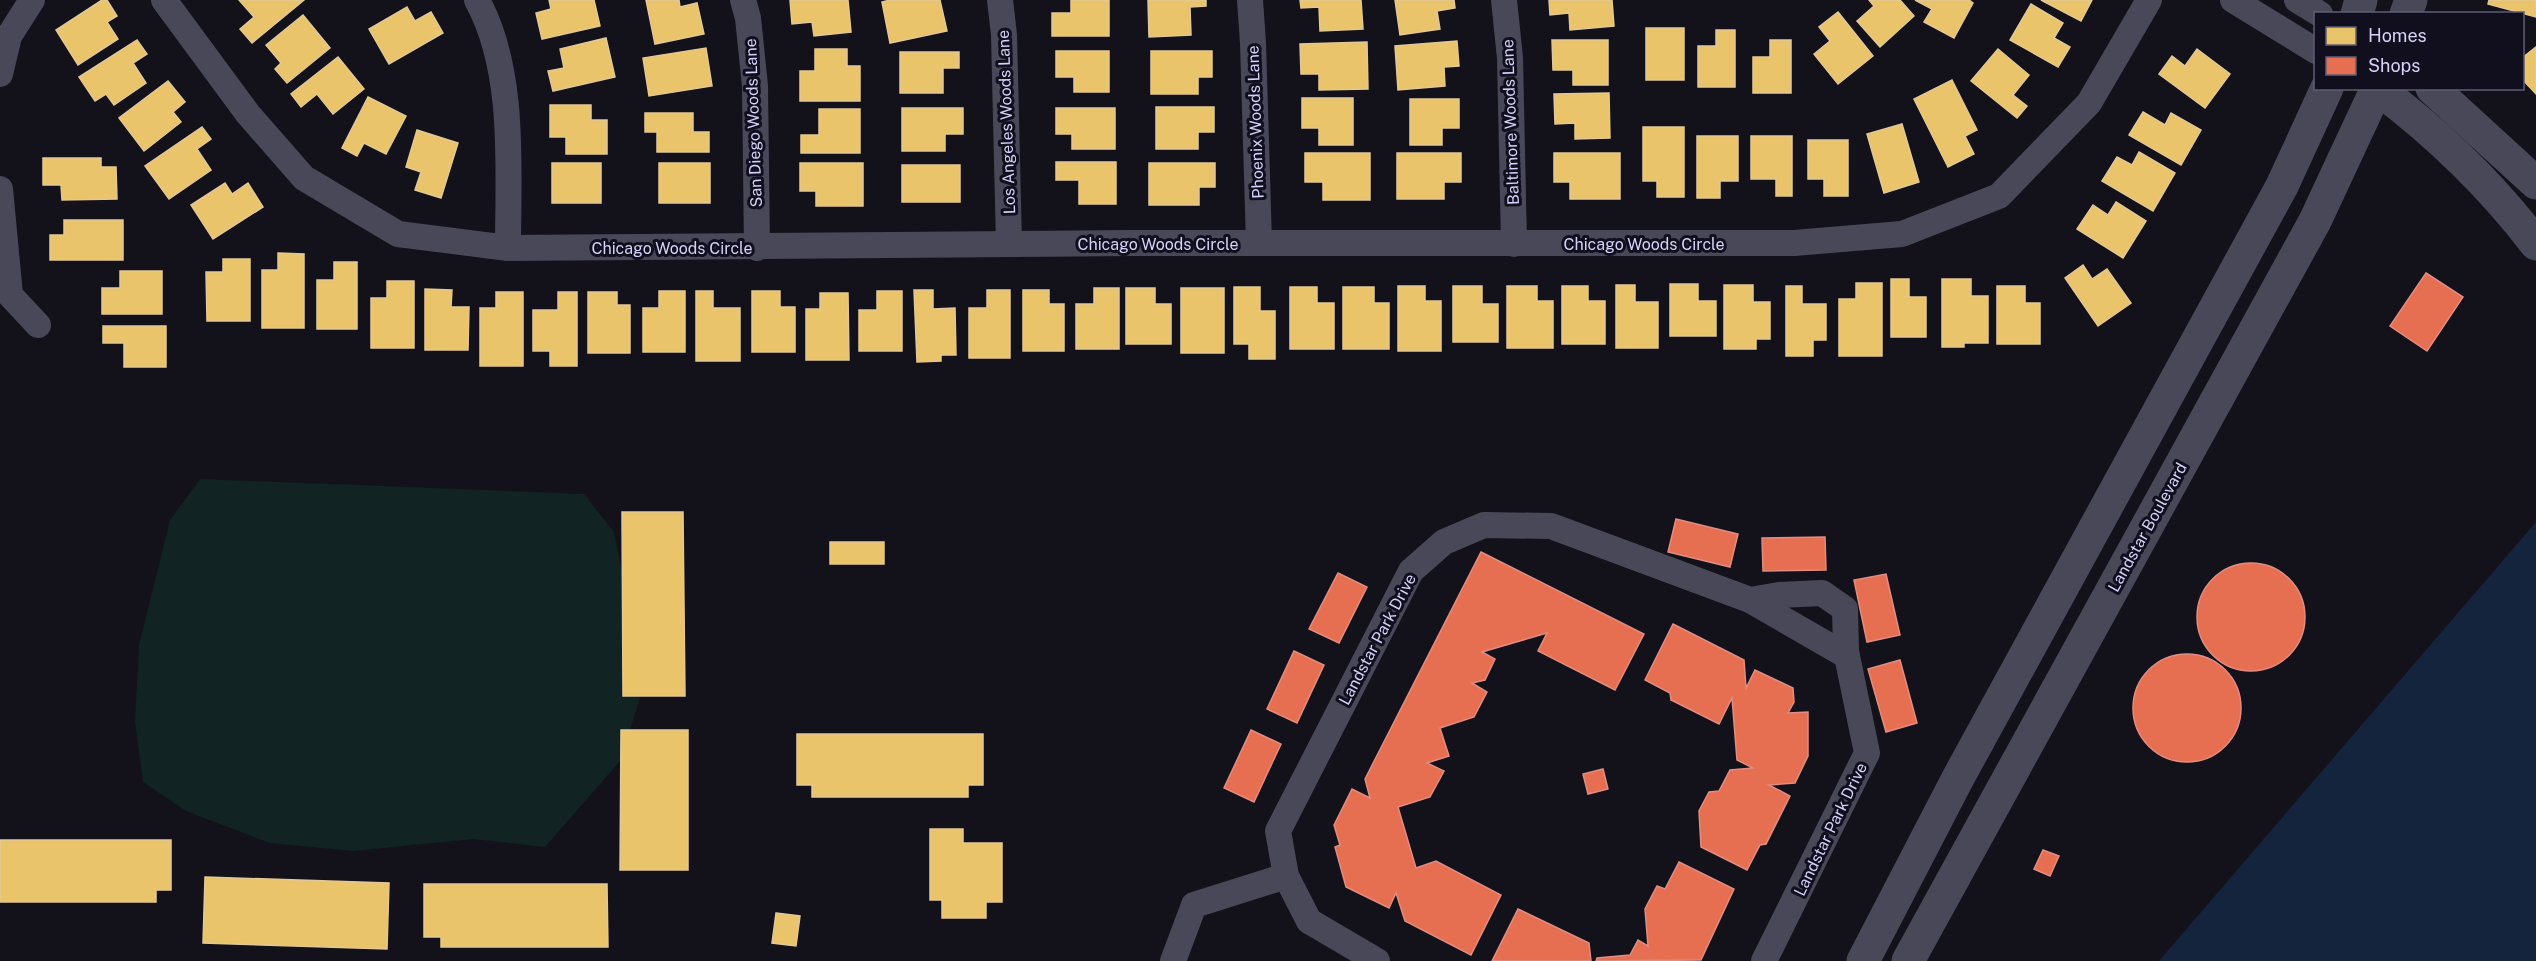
<svg xmlns="http://www.w3.org/2000/svg" width="2536" height="961" viewBox="0 0 2536 961" font-family="'Public Sans',sans-serif">
<rect width="100%" height="100%" fill="#13121a"/>
<polygon fill="#122324" points="200,479 584,494 614,532 645,682 620,761 545,847 473,839 353,851 270,843 186,811 143,782 135,722 139,645 170,520"/>
<polygon fill="#15243d" points="2536,522 2536,961 2159,961"/>
<g fill="#e9c46a" stroke="#e3c895" stroke-width="1.5">
<polygon points="102,0 107,0 117,16 107,22 118,39 78,65 56,30"/>
<polygon points="239,0 304,0 252,43 240,29 254,17"/>
<polygon points="549,0 594,0 600,26 542,39 536,13 551,9"/>
<polygon points="646,0 679,0 680,7 697,3 704,34 655,44"/>
<polygon points="790,0 848,0 851,32 814,36 812,22 792,24"/>
<polygon points="890,0 940,0 947,31 890,43 882,2"/>
<polygon points="1071,0 1109,0 1109,36 1052,36 1052,13 1071,13"/>
<polygon points="1148,0 1206,0 1206,6 1190,7 1191,35 1149,37"/>
<polygon points="1300,0 1361,0 1363,29 1320,31 1319,7 1301,8"/>
<polygon points="1395,0 1454,0 1455,8 1437,11 1440,29 1400,35"/>
<polygon points="1549,0 1612,0 1614,26 1570,30 1569,13 1550,15"/>
<polygon points="1869,0 1900,0 1914,16 1880,47 1857,21 1874,6"/>
<polygon points="1915,0 1969,0 1973,3 1954,38 1924,22 1932,9"/>
<polygon points="2041,0 2092,0 2081,21"/>
<polygon points="2489,0 2536,0 2536,17 2488,4"/>
<polygon points="2031,4 2063,23 2054,38 2070,47 2058,67 2010,40"/>
<polygon points="407,7 415,21 431,12 443,33 389,64 369,29"/>
<polygon points="1838,12 1873,56 1838,84 1814,54 1830,41 1819,27"/>
<polygon points="303,15 330,48 287,83 275,69 281,63 266,45"/>
<rect x="1646" y="28" width="38" height="52"/>
<polygon points="1716,30 1735,30 1735,87 1698,87 1698,46 1716,46"/>
<polygon points="606,38 615,77 553,91 548,71 564,68 560,49"/>
<polygon points="137,40 147,54 133,63 146,83 114,105 106,94 95,101 79,77"/>
<polygon points="1552,40 1608,40 1608,85 1573,85 1573,70 1553,70"/>
<polygon points="1770,40 1791,40 1791,93 1753,93 1753,57 1770,57"/>
<polygon points="1457,41 1459,66 1444,67 1445,86 1398,90 1395,46"/>
<polygon points="1367,42 1368,89 1319,90 1319,74 1301,74 1300,44"/>
<polygon points="2536,47 2536,94 2522,79 2522,58"/>
<polygon points="706,48 712,86 649,96 643,58"/>
<polygon points="815,49 847,49 847,66 860,66 860,101 800,101 800,71 815,71"/>
<polygon points="1998,49 2029,75 2013,95 2027,106 2017,118 1971,81"/>
<polygon points="2197,49 2230,74 2205,108 2159,74 2172,56 2185,66"/>
<polygon points="1056,51 1109,51 1109,92 1074,92 1074,77 1056,77"/>
<polygon points="1151,51 1212,51 1212,77 1198,77 1198,94 1151,94"/>
<polygon points="900,52 959,52 959,68 943,68 943,93 900,93"/>
<polygon points="338,57 364,89 333,114 317,94 301,107 291,94"/>
<polygon points="1952,80 1977,130 1965,136 1974,154 1948,167 1914,99"/>
<polygon points="168,81 185,102 173,112 181,122 144,151 119,118"/>
<polygon points="1609,93 1610,138 1575,139 1575,123 1555,124 1554,94"/>
<polygon points="368,97 406,116 386,154 364,143 357,156 342,148"/>
<polygon points="1302,98 1353,98 1353,145 1319,145 1319,128 1302,128"/>
<polygon points="1410,99 1459,99 1459,128 1442,128 1442,145 1410,145"/>
<polygon points="550,105 591,105 591,120 607,120 607,154 566,154 566,137 550,137"/>
<polygon points="1156,107 1214,107 1214,132 1198,132 1198,149 1156,149"/>
<polygon points="902,108 963,108 963,134 945,134 945,151 902,151"/>
<polygon points="1056,108 1115,108 1115,149 1072,149 1072,134 1056,134"/>
<polygon points="819,109 860,109 860,153 801,153 801,135 819,135"/>
<polygon points="2143,112 2165,125 2171,113 2201,130 2181,165 2129,135"/>
<polygon points="645,113 693,113 693,132 709,132 709,152 657,152 657,132 645,132"/>
<polygon points="1902,124 1919,182 1884,193 1867,134"/>
<polygon points="202,127 211,139 197,149 211,170 169,199 145,166"/>
<polygon points="1643,127 1684,127 1684,197 1657,197 1657,181 1643,181"/>
<polygon points="417,130 458,143 441,198 415,190 421,172 406,167"/>
<polygon points="1697,136 1738,136 1738,181 1720,181 1720,198 1697,198"/>
<polygon points="1751,136 1792,136 1792,196 1776,196 1776,179 1751,179"/>
<polygon points="1808,140 1848,140 1848,196 1824,196 1824,179 1808,179"/>
<polygon points="2139,152 2175,173 2153,211 2102,181 2117,157 2132,165"/>
<polygon points="1305,153 1370,153 1370,200 1323,200 1323,182 1305,182"/>
<polygon points="1397,153 1461,153 1461,182 1444,182 1444,199 1397,199"/>
<polygon points="1554,153 1620,153 1620,199 1570,199 1570,182 1554,182"/>
<polygon points="43,158 101,158 101,167 116,167 117,199 62,200 61,185 43,185"/>
<polygon points="1056,162 1116,162 1116,204 1079,204 1079,180 1056,180"/>
<rect x="552" y="163" width="49" height="40"/>
<rect x="659" y="163" width="51" height="40"/>
<polygon points="800,163 863,163 863,206 816,206 816,191 800,191"/>
<polygon points="1149,163 1215,163 1215,187 1199,187 1199,205 1149,205"/>
<rect x="902" y="165" width="58" height="37"/>
<polygon points="225,183 232,194 248,183 263,207 213,239 191,205"/>
<polygon points="2116,202 2146,221 2123,258 2077,229 2093,205 2108,215"/>
<polygon points="64,220 123,220 123,260 50,260 50,235 64,235"/>
<polygon points="278,253 304,254 304,328 262,328 262,270 278,270"/>
<polygon points="223,259 250,259 250,321 207,321 206,272 223,272"/>
<polygon points="334,262 357,262 357,329 317,329 317,280 334,280"/>
<polygon points="2083,265 2092,279 2107,269 2131,303 2098,326 2065,278"/>
<polygon points="120,271 162,271 162,314 102,314 102,288 120,288"/>
<polygon points="1891,279 1909,279 1909,297 1926,297 1926,337 1891,337"/>
<polygon points="1942,279 1971,279 1971,296 1988,296 1988,343 1964,343 1964,347 1942,347"/>
<polygon points="387,281 414,281 414,348 371,348 371,298 387,298"/>
<polygon points="1856,283 1882,283 1882,356 1839,356 1839,299 1856,299"/>
<polygon points="1670,284 1698,284 1698,301 1716,301 1716,336 1670,336"/>
<polygon points="1616,285 1635,285 1635,302 1658,302 1658,348 1616,348"/>
<polygon points="1724,285 1753,285 1753,302 1770,302 1770,339 1756,339 1756,349 1724,349"/>
<polygon points="1398,286 1425,286 1425,301 1441,301 1441,351 1398,351"/>
<polygon points="1453,286 1482,286 1482,304 1498,304 1498,342 1453,342"/>
<polygon points="1507,286 1537,286 1537,301 1553,301 1553,348 1507,348"/>
<polygon points="1562,286 1588,286 1588,301 1605,301 1605,344 1562,344"/>
<polygon points="1786,286 1802,286 1802,304 1826,304 1826,340 1813,340 1813,356 1786,356"/>
<polygon points="1997,286 2025,286 2025,303 2040,303 2040,344 1997,344"/>
<polygon points="1234,287 1260,287 1260,311 1275,311 1275,359 1249,359 1249,344 1234,344"/>
<polygon points="1290,287 1317,287 1317,303 1334,303 1334,349 1290,349"/>
<polygon points="1343,287 1374,287 1374,303 1389,303 1389,349 1343,349"/>
<polygon points="1094,288 1119,288 1119,349 1076,349 1076,304 1094,304"/>
<polygon points="1126,288 1155,288 1155,304 1171,304 1171,344 1126,344"/>
<rect x="1181" y="288" width="43" height="65"/>
<polygon points="425,289 452,290 451,307 469,307 468,350 425,350"/>
<polygon points="914,290 933,290 933,309 955,308 956,355 941,355 941,361 917,362"/>
<polygon points="987,290 1010,290 1010,358 969,358 969,308 987,308"/>
<polygon points="1023,290 1049,290 1049,304 1064,304 1064,351 1023,351"/>
<polygon points="659,291 685,291 685,352 643,352 643,308 659,308"/>
<polygon points="696,291 713,291 713,308 740,308 740,361 696,361"/>
<polygon points="752,291 780,291 780,307 795,307 795,352 752,352"/>
<polygon points="877,291 902,291 902,351 859,351 859,310 877,310"/>
<polygon points="496,292 523,292 523,366 480,366 480,308 496,308"/>
<polygon points="558,292 577,292 577,366 550,366 550,351 533,351 533,310 558,310"/>
<polygon points="588,292 617,292 617,305 630,305 630,353 588,353"/>
<polygon points="820,293 848,293 849,360 806,360 806,309 820,309"/>
<polygon points="103,326 166,326 166,367 124,367 124,343 103,343"/>
<polygon points="622,512 683,512 685,696 623,696"/>
<rect x="830" y="542" width="54" height="22"/>
<polygon points="621,730 688,730 688,870 620,870"/>
<polygon points="797,734 983,734 983,785 968,785 968,797 812,797 812,785 797,785"/>
<polygon points="930,829 963,829 963,843 1002,843 1002,902 986,902 986,918 942,918 942,900 930,900"/>
<polygon points="0,840 171,840 171,890 156,890 156,902 0,902"/>
<polygon points="205,877 389,883 387,949 203,943"/>
<polygon points="424,884 607,884 608,947 441,947 441,937 424,937"/>
<polygon points="776,913 800,916 796,946 772,943"/>
</g>
<g fill="#e76f51" stroke="#e28c83" stroke-width="1.5">
<polygon points="2426,273 2463,297 2427,351 2390,326"/>
<polygon points="1676,519 1738,534 1730,567 1668,552"/>
<polygon points="1825,537 1826,570 1763,571 1762,538"/>
<polygon points="1481,552 1644,634 1615,690 1538,651 1547,633 1482,652 1495,659 1485,680 1472,683 1487,692 1474,717 1440,728 1449,756 1427,763 1444,771 1430,797 1398,807 1416,868 1436,861 1501,895 1471,955 1405,921 1396,893 1389,908 1346,887 1335,847 1340,845 1334,825 1352,789 1370,798 1365,779"/>
<circle cx="2251" cy="617" r="54"/>
<polygon points="1338,573 1367,587 1339,643 1309,629"/>
<polygon points="1886,574 1900,635 1867,642 1854,580"/>
<polygon points="1673,624 1744,660 1746,688 1755,670 1793,688 1794,702 1788,713 1808,712 1808,756 1795,783 1769,785 1790,796 1766,844 1760,845 1747,870 1701,847 1699,811 1709,792 1719,791 1730,770 1753,768 1737,760 1732,698 1719,724 1671,700 1670,693 1645,680"/>
<polygon points="1294,651 1324,665 1297,723 1267,709"/>
<circle cx="2187" cy="708" r="54"/>
<polygon points="1900,660 1917,723 1886,732 1868,669"/>
<polygon points="1251,730 1281,744 1254,802 1224,788"/>
<polygon points="1603,769 1608,789 1588,794 1583,774"/>
<polygon points="2043,850 2059,856 2050,876 2034,869"/>
<polygon points="1679,862 1734,889 1701,960 1596,961 1597,958 1630,955 1638,940 1648,946 1645,909 1657,886 1665,889"/>
<polygon points="1518,909 1589,943 1591,961 1492,961"/>
</g>
<g fill="none" stroke-linecap="round" stroke-linejoin="round">
<g stroke="#494859" stroke-width="26">
<polyline points="164,0 248,114 304,178 398,234 508,248 1133,243 1794,243 1902,234 1999,196 2089,103 2149,0"/>
<path d="M477 0C516 71 508 169 508 248"/>
<polyline points="743,0 748,18 755,86 757,248"/>
<polyline points="1000,0 1004,35 1009,244"/>
<polyline points="1250,0 1253,43 1259,243"/>
<polyline points="1504,0 1510,58 1514,244"/>
<polyline points="2233,0 2316,51"/>
<polyline points="2297,0 2320,14"/>
<polyline points="0,74 9,36 32,0"/>
<polyline points="0,189 10,295 38,325"/>
<polyline points="1750,600 1847,656"/>
<polyline points="1173,961 1194,905 1286,876"/>
<polyline points="1377,961 1309,921 1286,876 1278,831 1411,571 1444,542 1484,525 1551,526 1750,600 1779,595 1822,593 1845,609 1846,651 1867,753 1764,961"/>
</g>
<g stroke="#494859" stroke-width="33">
<polyline points="2357,14 2361,0"/>
<polyline points="2406,14 2411,0"/>
<path d="M2377 88C2437 133 2491 185 2536 244"/>
<polyline points="2432,88 2536,183"/>
<polyline points="1863,961 1958,778 2282,186 2327,88"/>
<polyline points="1908,961 2315,221 2377,88"/>
</g>
</g>
<g text-anchor="middle" stroke-width="6" stroke-linejoin="round" paint-order="stroke">
<g font-size="16" fill="#d5d1f9" stroke="#110f1d">
<text transform="translate(1006 122) rotate(-92)" y="6">Los Angeles Woods Lane</text>
<text transform="translate(1255 122) rotate(-92)" y="6">Phoenix Woods Lane</text>
<text transform="translate(1510 122) rotate(-92)" y="6">Baltimore Woods Lane</text>
<text transform="translate(753 123) rotate(-92)" y="6">San Diego Woods Lane</text>
<text x="1158" y="250">Chicago Woods Circle</text>
<text x="1644" y="250">Chicago Woods Circle</text>
<text x="672" y="254">Chicago Woods Circle</text>
<text transform="translate(2147 527) rotate(-61)" y="6">Landstar Boulevard</text>
<text transform="translate(1377 639) rotate(-62)" y="6">Landstar Park Drive</text>
<text transform="translate(1830 829) rotate(-64)" y="6">Landstar Park Drive</text>
</g>
</g>
<rect x="2314" y="12" width="210" height="78" fill="#110f1d" stroke="#5f5d75" stroke-width="1.5"/>
<rect x="2326" y="27" width="30" height="18" fill="#e9c46a" stroke="#5f5d75" stroke-width="1.5"/>
<text x="2368" y="42" font-size="18" fill="#d5d1f9">Homes</text>
<rect x="2326" y="57" width="30" height="18" fill="#e76f51" stroke="#5f5d75" stroke-width="1.5"/>
<text x="2368" y="72" font-size="18" fill="#d5d1f9">Shops</text>
</svg>
